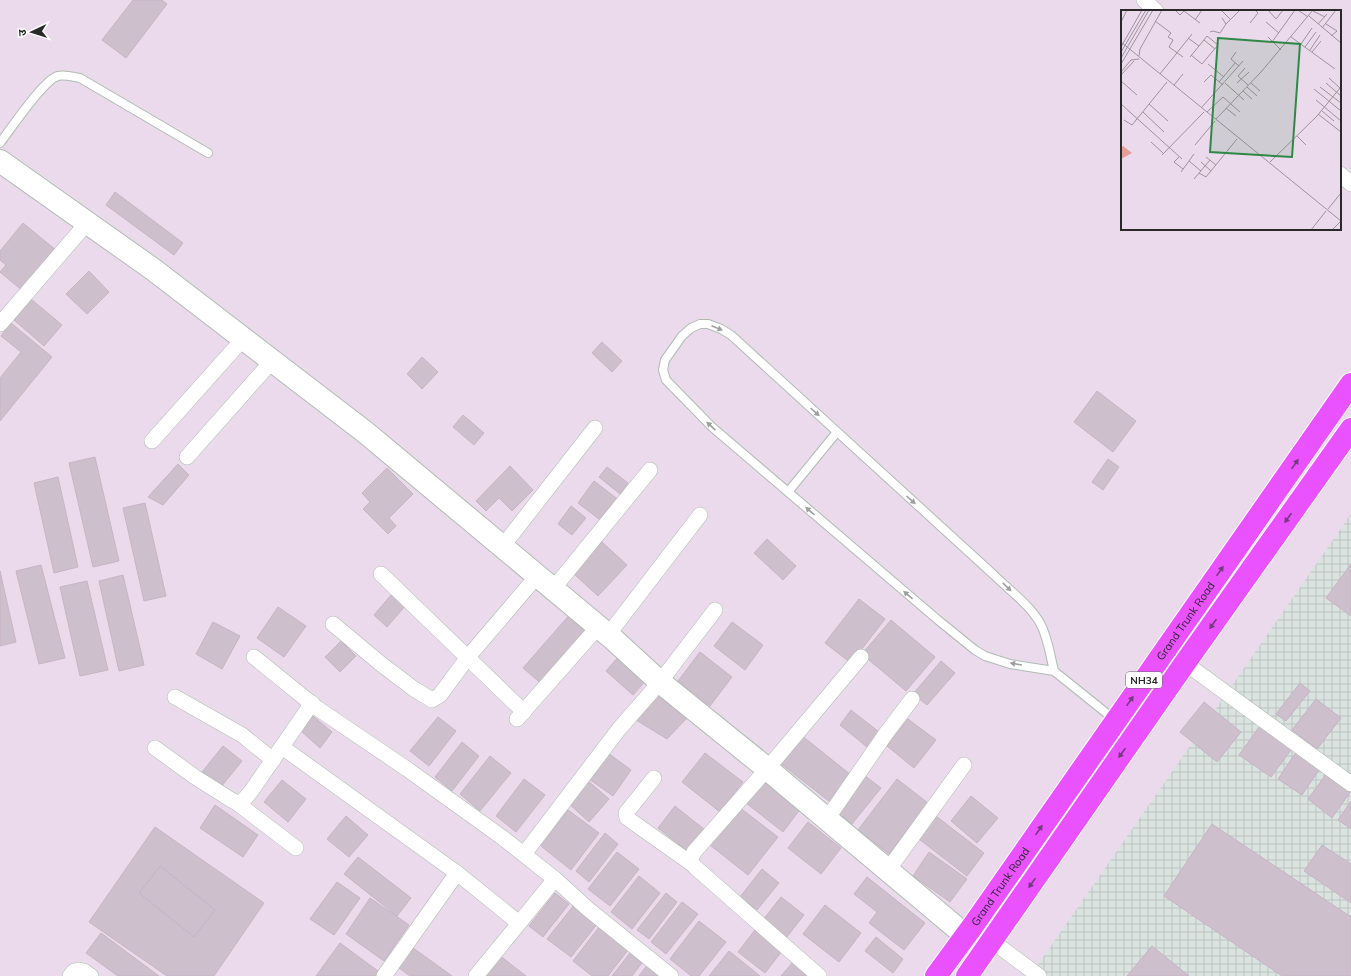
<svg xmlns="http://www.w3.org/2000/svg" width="1351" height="976" viewBox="0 0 1351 976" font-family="Mulish,'Noto Sans Devanagari',sans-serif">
<defs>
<pattern id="industrial-grid" width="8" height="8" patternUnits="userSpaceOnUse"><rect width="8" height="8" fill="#dbe3e1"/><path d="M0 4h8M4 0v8" fill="none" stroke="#bcc3c1"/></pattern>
</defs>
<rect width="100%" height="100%" fill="#ebdaeb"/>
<polygon fill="url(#industrial-grid)" points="1351,514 1351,976 1030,976"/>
<g fill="#cebfcd" stroke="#c7b4c5">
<polygon points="133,0 162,0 167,4 126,58 102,40"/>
<polygon points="115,192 183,243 174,255 106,205"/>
<polygon points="23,223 57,251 24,292 0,272 6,265 0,260 0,251"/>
<polygon points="89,271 109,292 87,314 66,294"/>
<polygon points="31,299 62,325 44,346 14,320"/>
<polygon points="11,323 52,357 0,421 0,378 21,352 1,336"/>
<polygon points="602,342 622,361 612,372 592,353"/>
<polygon points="422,357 438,372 422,389 407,374"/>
<polygon points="1097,391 1136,421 1113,452 1074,422"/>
<polygon points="463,415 484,433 474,445 453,427"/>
<polygon points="95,457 119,561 93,567 69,463"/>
<polygon points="1108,459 1119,467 1103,490 1092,482"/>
<polygon points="178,464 189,475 163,505 148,497"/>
<polygon points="510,466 533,490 512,511 499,498 486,511 476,501"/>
<polygon points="607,467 628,483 620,494 599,477"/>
<polygon points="387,468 413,494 389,518 396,526 388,534 363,509 370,502 362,493"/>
<polygon points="58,477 78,567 54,573 34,483"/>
<polygon points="594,481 620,501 604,523 578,503"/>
<polygon points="145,503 166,596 144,601 123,508"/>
<polygon points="571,506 586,518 572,535 558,524"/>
<polygon points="767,539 796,566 783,580 754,553"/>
<polygon points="602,542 627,565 598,596 573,573"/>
<polygon points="1351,564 1351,616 1326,598"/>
<polygon points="41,565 65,658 39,664 16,571"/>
<polygon points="0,571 16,642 0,646"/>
<polygon points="123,575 144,665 119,671 99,581"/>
<polygon points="87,581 108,670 80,676 60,587"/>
<polygon points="392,594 406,605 387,627 374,615"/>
<polygon points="859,599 885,619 851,663 825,643"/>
<polygon points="278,607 306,626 284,657 257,638"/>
<polygon points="572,612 593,631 544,686 523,668"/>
<polygon points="891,620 935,657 906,691 862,654"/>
<polygon points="213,622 240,636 222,669 196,654"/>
<polygon points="732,622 763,645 745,670 714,646"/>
<polygon points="341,641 356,656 340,672 325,657"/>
<polygon points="700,652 732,677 710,706 678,681"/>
<polygon points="621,654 648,678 633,695 606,671"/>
<polygon points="941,661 955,673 927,705 913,694"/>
<polygon points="1300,683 1310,691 1286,721 1276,714"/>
<polygon points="658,692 687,718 667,739 636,720"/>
<polygon points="1316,699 1341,718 1317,749 1292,730"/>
<polygon points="1204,702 1241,732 1217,762 1180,732"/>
<polygon points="851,710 879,732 867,747 840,725"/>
<polygon points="313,716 332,732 320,748 301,731"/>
<polygon points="438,717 456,731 429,766 410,751"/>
<polygon points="908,719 936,740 914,768 887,746"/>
<polygon points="1262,723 1294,746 1271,777 1239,755"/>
<polygon points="801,735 851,775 830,802 780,763"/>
<polygon points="462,742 479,756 452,791 435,777"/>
<polygon points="223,746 242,761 221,787 202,772"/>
<polygon points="1299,748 1323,764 1302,795 1278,779"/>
<polygon points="608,753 631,770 613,796 589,779"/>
<polygon points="705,753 743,782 720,812 682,782"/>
<polygon points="490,756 511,773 480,811 460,794"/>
<polygon points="1327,773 1351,791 1332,818 1308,799"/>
<polygon points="864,775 881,788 852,824 835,811"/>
<polygon points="768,776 804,804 783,832 746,803"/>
<polygon points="524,779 545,795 516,832 496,816"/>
<polygon points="897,779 928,803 889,854 858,830"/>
<polygon points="282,780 306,799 288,822 264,802"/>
<polygon points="587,780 609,799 589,822 567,802"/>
<polygon points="971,796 998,818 977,843 951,821"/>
<polygon points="1351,801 1351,829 1338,820"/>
<polygon points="215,805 258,835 243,857 200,828"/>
<polygon points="675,806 705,830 688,852 658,828"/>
<polygon points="739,807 778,837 748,875 710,845"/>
<polygon points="568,810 599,833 571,870 541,846"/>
<polygon points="932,813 984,853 967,876 915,836"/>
<polygon points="346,816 368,835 349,857 327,839"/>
<polygon points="808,822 841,848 821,874 788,848"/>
<polygon points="1212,824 1351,917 1351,976 1282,976 1164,896"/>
<polygon points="155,827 264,903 214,976 167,976 89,922"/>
<polygon points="605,833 618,844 589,882 576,871"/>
<polygon points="1322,845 1351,864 1351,903 1304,871"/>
<polygon points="617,852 639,869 610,906 588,889"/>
<polygon points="929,852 967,879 950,902 913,876"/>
<polygon points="358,857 411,898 397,916 344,874"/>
<polygon points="160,866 215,910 194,937 139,893"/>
<polygon points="762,869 779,883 757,910 740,897"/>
<polygon points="639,876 660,893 632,929 611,912"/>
<polygon points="867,877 925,923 904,950 869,923 877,912 854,894"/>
<polygon points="337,882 360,898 334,935 310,919"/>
<polygon points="555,893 569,904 543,937 529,926"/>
<polygon points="666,893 677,902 649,939 637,930"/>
<polygon points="781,897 804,915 786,938 763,920"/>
<polygon points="370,898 409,925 384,961 346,934"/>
<polygon points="682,902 698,914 666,954 651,942"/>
<polygon points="574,905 598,923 571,957 547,939"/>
<polygon points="825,905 861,933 839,962 803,934"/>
<polygon points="699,921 726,942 699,976 691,976 670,959"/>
<polygon points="599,927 628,950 608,976 592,976 573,961"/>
<polygon points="755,930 782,951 765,973 738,952"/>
<polygon points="101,933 159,976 118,976 86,953"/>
<polygon points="876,937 903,959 893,973 865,951"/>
<polygon points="340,943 382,974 380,976 316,976"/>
<polygon points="409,945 452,976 410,976 395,965"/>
<polygon points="1152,946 1189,976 1127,976"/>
<polygon points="729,951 760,976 709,976"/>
<polygon points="630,953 642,963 632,976 612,976"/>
<polygon points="499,955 526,976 483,976"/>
<polygon points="793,962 807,976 781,976"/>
<polygon points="648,964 664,976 639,976"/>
</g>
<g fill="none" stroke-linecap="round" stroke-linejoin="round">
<g stroke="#aebdb2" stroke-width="10">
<g id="lane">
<path d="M0 143C10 130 44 79 58 76 65 74 73 77 80 78L208 153"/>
<polyline points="788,492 837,432"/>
<path d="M1054 671C1050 655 1048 637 1040 623 1029 604 1009 590 994 575L731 335 721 329 708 324H700L691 328 682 336 665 360 663 370 666 380 712 427 938 620 975 650 985 656 1010 664 1054 671 1115 720"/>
</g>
</g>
<g stroke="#aebdb2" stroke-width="16">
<g id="street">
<polyline points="1144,0 1156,11"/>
<polyline points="1340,174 1351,184"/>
<polyline points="0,324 87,223"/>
<polyline points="152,441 243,339"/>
<polyline points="187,457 272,361"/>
<polyline points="502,547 595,428"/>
<polyline points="381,574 524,712"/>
<polyline points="553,589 650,470"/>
<polyline points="333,624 381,664 414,689 432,700 440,695 468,657 537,576"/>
<polyline points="608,635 700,515"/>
<polyline points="254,657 317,708 407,769 503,838 555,879 588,909 671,976"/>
<polyline points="1185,663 1351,784"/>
<polyline points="175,697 242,735 273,760"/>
<polyline points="517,719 598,627"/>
<polyline points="282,747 457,873 519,923"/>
<polyline points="155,748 195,777 233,801 240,803 243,801 252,790 312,703"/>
<polyline points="654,778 626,813 627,818 692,864"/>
<polyline points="237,803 296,848"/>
<polyline points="827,819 887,732 912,699"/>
<polyline points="524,854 619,729 660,682 715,610"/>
<polyline points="888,870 964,765"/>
<polyline points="992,941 1039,976"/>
<polyline points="70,976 74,971 79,970 84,971 91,976"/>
<polyline points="384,976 457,873"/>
<polyline points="476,976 555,879"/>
<polyline points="819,976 695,867 690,860 694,852 767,769 861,657"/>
</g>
</g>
<g stroke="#aebdb2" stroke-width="24">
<polyline id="secondary" points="0,161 154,270 365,432 612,638 660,682 759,762 965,935"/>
</g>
<g stroke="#fff" stroke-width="24">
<g id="highway">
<path id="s1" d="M936 976 972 927 1351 384"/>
<polyline points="967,976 1185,663 1351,429"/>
</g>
</g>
<use href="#lane" stroke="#fff" stroke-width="8"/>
<use href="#street" stroke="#fff" stroke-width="15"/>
<use href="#secondary" stroke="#fff" stroke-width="22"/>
<use href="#highway" stroke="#eb52ff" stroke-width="22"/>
</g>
<defs><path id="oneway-solid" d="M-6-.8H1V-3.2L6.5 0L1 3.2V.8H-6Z"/></defs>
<g fill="#9f9f9f">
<use href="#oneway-solid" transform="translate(717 328) rotate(22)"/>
<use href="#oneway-solid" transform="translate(815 412) rotate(42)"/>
<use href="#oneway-solid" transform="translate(711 426) rotate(-137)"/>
<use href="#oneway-solid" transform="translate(911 500) rotate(42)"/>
<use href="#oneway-solid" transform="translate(810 511) rotate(-139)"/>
<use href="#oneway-solid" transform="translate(1007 587) rotate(44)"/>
<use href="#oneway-solid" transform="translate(908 595) rotate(-139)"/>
<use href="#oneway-solid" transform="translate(1016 664) rotate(-170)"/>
</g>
<g fill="#77397f">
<use href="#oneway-solid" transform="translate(1295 464) rotate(-55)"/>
<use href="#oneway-solid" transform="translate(1288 518) rotate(125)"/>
<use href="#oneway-solid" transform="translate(1220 571) rotate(-55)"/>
<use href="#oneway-solid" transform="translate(1213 624) rotate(125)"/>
<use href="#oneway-solid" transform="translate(1130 701) rotate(-55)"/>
<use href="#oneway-solid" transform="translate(1122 753) rotate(125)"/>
<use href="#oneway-solid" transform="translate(1039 830) rotate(-55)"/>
<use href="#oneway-solid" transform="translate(1032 883) rotate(125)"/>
</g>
<g text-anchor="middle" stroke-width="3.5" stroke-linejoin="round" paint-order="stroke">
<rect fill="#fff" stroke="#696969" stroke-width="1" x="1126" y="672" width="36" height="16" rx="3"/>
<g font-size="10" font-weight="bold" fill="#292929">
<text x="1144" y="684">NH34</text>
</g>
<g font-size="11" fill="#292929" stroke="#fff">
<text dy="4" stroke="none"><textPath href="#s1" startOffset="434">Grand Trunk Road</textPath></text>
<text dy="4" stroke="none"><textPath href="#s1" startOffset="110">Grand Trunk Road</textPath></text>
</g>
</g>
<g transform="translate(1121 10)">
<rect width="220" height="220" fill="#ebdaeb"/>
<path d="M2 136 11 143 0 149V138Z" fill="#e39e95"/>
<path fill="none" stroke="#9d939d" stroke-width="1" d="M54 0 59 5 63 1 79 13M100 0 110 10M147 0 155 9 162 0M177 0 187 7M192 1 204 7M188 6 220 33M74 10 81 0M34 11 50 23 47 27 52 30 48 37 62 47M0 12 6 0M145 12 158 23M129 13 137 3 134 0M105 14 118 1M197 14 206 4M205 14 216 21 210 26M201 18 215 0M89 22 92 21 99 23 105 14 101 8M147 27 160 40M170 27 214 59M67 28 78 36 69 47M83 30 94 39M0 32 220 211M151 32 174 0M180 34 191 18M0 37 21 0M184 37 195 22M189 40 199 25M0 42 25 0M115 42 110 49 118 56M191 42 200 31M70 45 81 54 97 35 86 26 78 36M18 46 19 39 41 0M0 48 28 0M0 54 32 0M87 54 103 67M124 58 117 66 127 75M0 62 10 50 18 49M39 64 71 24M0 65 13 51M0 71 16 85M83 72 90 65 102 75M98 72 114 53M104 73 123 90M116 73 128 62M130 73 139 81M205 73 220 86M53 75 62 64M126 77 136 86M199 77 220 93M193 79 220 101M122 81 131 89M195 90 220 111M0 94 61 149M28 94 47 111M81 97 122 51M105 98 115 106M201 101 213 111M22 102 43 122M86 102 102 87 119 102M197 104 220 122M95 109 140 62 192 0M3 110 11 115 46 72M176 126 185 135M30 132 42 143M74 135 94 111M41 145 83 102M58 147 53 152 62 159M85 147 95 155M68 151 80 161M80 152 90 161M149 152 196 106 219 78 208 68M60 162 73 144M78 163 85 167 116 129M73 169 89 150M207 199 220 183M190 220 205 201M211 220 220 211"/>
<path fill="#2f8847" fill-opacity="0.15" stroke="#2f8847" stroke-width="2" d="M97 28 179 34 171 147 89 142Z"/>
<rect width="220" height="220" fill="none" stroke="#292929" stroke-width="2"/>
</g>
<g transform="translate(32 32) rotate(266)" stroke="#ffffff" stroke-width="3" paint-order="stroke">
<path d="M0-3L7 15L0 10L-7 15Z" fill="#292929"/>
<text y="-6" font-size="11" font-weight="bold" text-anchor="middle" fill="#292929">उ</text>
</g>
</svg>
